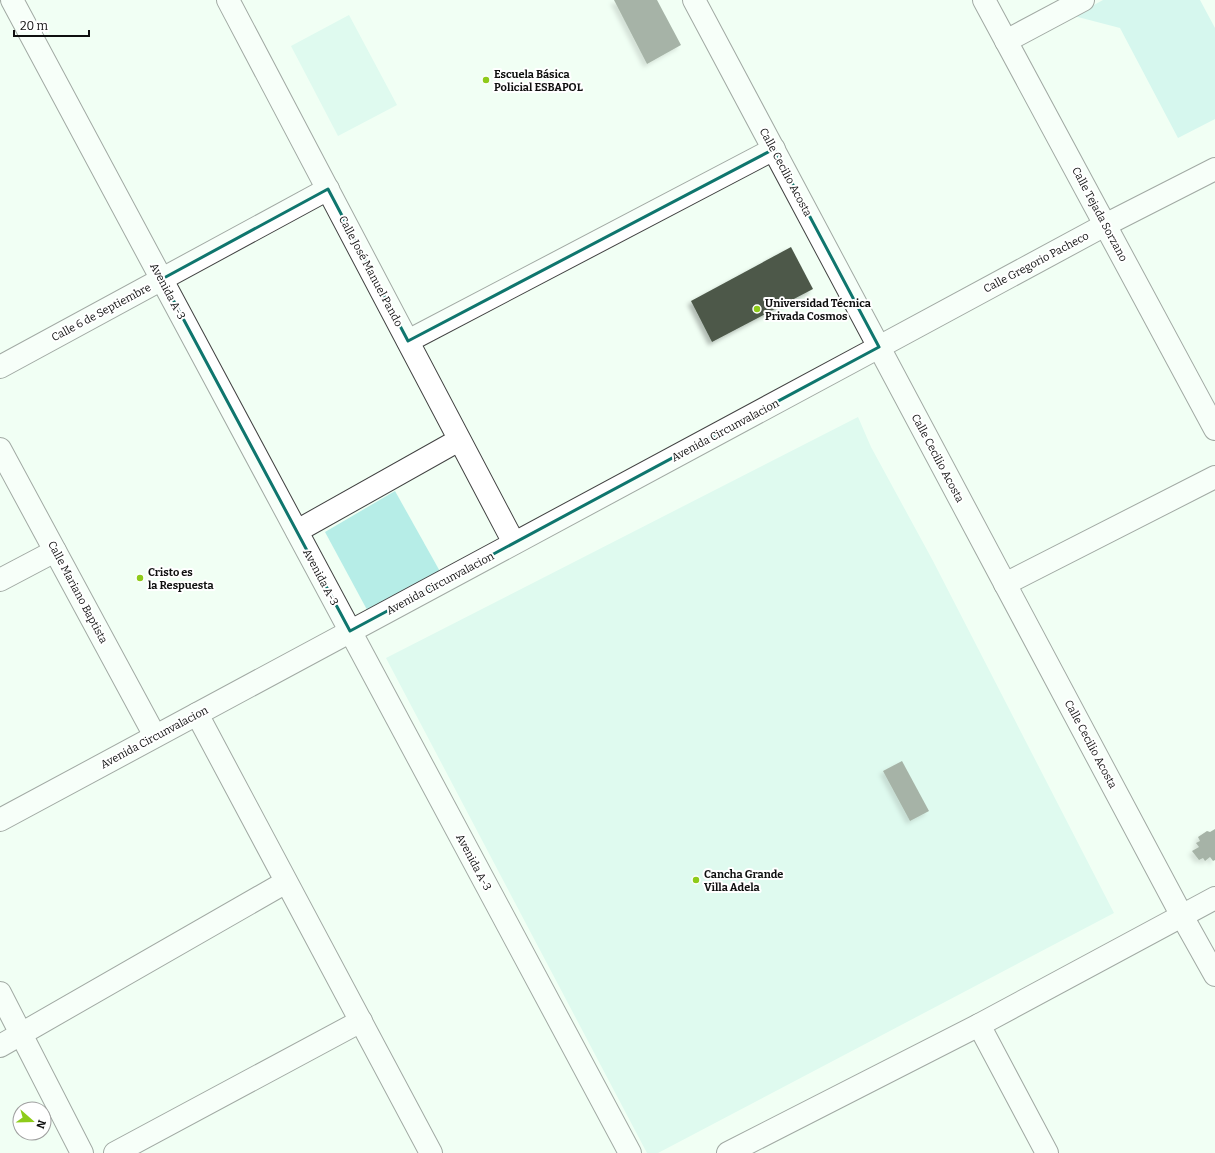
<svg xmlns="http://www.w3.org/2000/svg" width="1215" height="1153" viewBox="0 0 1215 1153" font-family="Bitter,serif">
<defs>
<filter id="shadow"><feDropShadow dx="-3.5" dy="3.5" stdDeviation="2" flood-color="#0004"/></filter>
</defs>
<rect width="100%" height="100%" fill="#f1fff4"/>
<g fill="#b6ede7">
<polygon points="1103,0 1200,0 1215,28 1215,119 1178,138 1120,28 1074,16"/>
<polygon points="395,491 442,575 372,619 325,532"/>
</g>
<g fill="#c9f4e9">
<polygon points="349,15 397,105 338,136 291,46"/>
<polygon points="858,417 871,447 933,561 1114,913 658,1153 647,1153 386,658"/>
</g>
<g fill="#4d594a" filter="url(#shadow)">
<polygon points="614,0 657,0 681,45 647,64"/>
<polygon points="791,247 813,289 712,342 691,301"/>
<polygon points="902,761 929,811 910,821 883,771"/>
<polygon points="1215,829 1215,860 1213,861 1210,857 1205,861 1203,858 1199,860 1192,851 1199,847 1196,843 1200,841 1198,837 1207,831 1210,832"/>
</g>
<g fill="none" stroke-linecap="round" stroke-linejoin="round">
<g stroke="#424242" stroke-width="24">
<g id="minor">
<polyline points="12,0 630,1153"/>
<polyline points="228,0 514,543"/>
<polyline points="984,0 1215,429"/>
<polyline points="1006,41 1083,0"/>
<polyline points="408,341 774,149"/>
<polyline points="879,347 1105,225 1215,169"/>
<polyline points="0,367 328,189"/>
<polyline points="0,449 155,736"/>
<polyline points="297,531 459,440"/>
<polyline points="0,580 55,551"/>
<polyline points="1005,584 1215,477"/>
<polyline points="197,714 431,1153"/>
<polyline points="0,993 82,1153"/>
<polyline points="979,1025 1047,1153"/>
<polyline points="0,1046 286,882"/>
<polyline points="115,1153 361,1021"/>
<polyline points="728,1153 979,1025 1215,898"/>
</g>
</g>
<g stroke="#424242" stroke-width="24">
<g id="tertiary">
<polyline points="694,0 1182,916 1215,975"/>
<polyline points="0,820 879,347"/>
</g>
</g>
<use href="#minor" stroke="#fff" stroke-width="22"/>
<use href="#tertiary" stroke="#fff" stroke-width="22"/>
</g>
<path d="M0 0H1215V1153H0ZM774 149 879 347 350 631 162 279 328 189 408 341Z" fill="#f1fff4" fill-opacity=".55" fill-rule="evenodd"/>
<path fill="none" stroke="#0f766e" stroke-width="3" stroke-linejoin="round" d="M774 149 879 347 350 631 162 279 328 189 408 341Z"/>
<g fill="#8ecb1a" stroke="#fff" stroke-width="1.5">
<circle cx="486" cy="80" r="4"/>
<circle cx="757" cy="309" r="4"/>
<circle cx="140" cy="578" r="4"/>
<circle cx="696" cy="880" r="4"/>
</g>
<g text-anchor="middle" stroke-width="4" stroke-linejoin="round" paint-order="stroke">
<g font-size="11" font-weight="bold" fill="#0f0f0f" stroke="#fff" text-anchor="start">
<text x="494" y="78">Escuela Básica<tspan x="494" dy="13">Policial ESBAPOL</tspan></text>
<text x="765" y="307">Universidad Técnica<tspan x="765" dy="13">Privada Cosmos</tspan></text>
<text x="148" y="576">Cristo es<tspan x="148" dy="13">la Respuesta</tspan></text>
<text x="704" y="878">Cancha Grande<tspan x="704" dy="13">Villa Adela</tspan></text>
</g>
<g font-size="11" fill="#0f0f0f" stroke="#fff">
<text transform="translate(786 172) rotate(62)" y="4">Calle Cecilio Acosta</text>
<text transform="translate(1100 214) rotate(62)" y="4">Calle Tejada Sorzano</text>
<text transform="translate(1036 262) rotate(-28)" y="4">Calle Gregorio Pacheco</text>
<text transform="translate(371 271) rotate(62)" y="4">Calle José Manuel Pando</text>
<text transform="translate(168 291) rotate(62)" y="4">Avenida A-3</text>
<text transform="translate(101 312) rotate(-28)" y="4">Calle 6 de Septiembre</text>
<text transform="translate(725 430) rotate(-28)" y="4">Avenida Circunvalacion</text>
<text transform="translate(938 458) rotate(62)" y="4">Calle Cecilio Acosta</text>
<text transform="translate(321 577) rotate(62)" y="4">Avenida A-3</text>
<text transform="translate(440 583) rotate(-28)" y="4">Avenida Circunvalacion</text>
<text transform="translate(78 592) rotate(62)" y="4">Calle Mariano Baptista</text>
<text transform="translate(154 737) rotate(-28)" y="4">Avenida Circunvalacion</text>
<text transform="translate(1091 744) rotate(62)" y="4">Calle Cecilio Acosta</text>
<text transform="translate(474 862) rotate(62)" y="4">Avenida A-3</text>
</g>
</g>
<g transform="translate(32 1121) rotate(110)"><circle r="19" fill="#ffffff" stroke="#9f9f9f"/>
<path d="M0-3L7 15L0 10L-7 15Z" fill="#8ecb1a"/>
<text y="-6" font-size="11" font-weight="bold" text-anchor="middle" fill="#0f0f0f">N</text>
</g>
<path d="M14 30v6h75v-6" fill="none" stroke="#0f0f0f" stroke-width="2"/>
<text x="20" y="30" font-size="12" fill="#0f0f0f" stroke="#ffffff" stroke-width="3" paint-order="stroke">20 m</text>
</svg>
